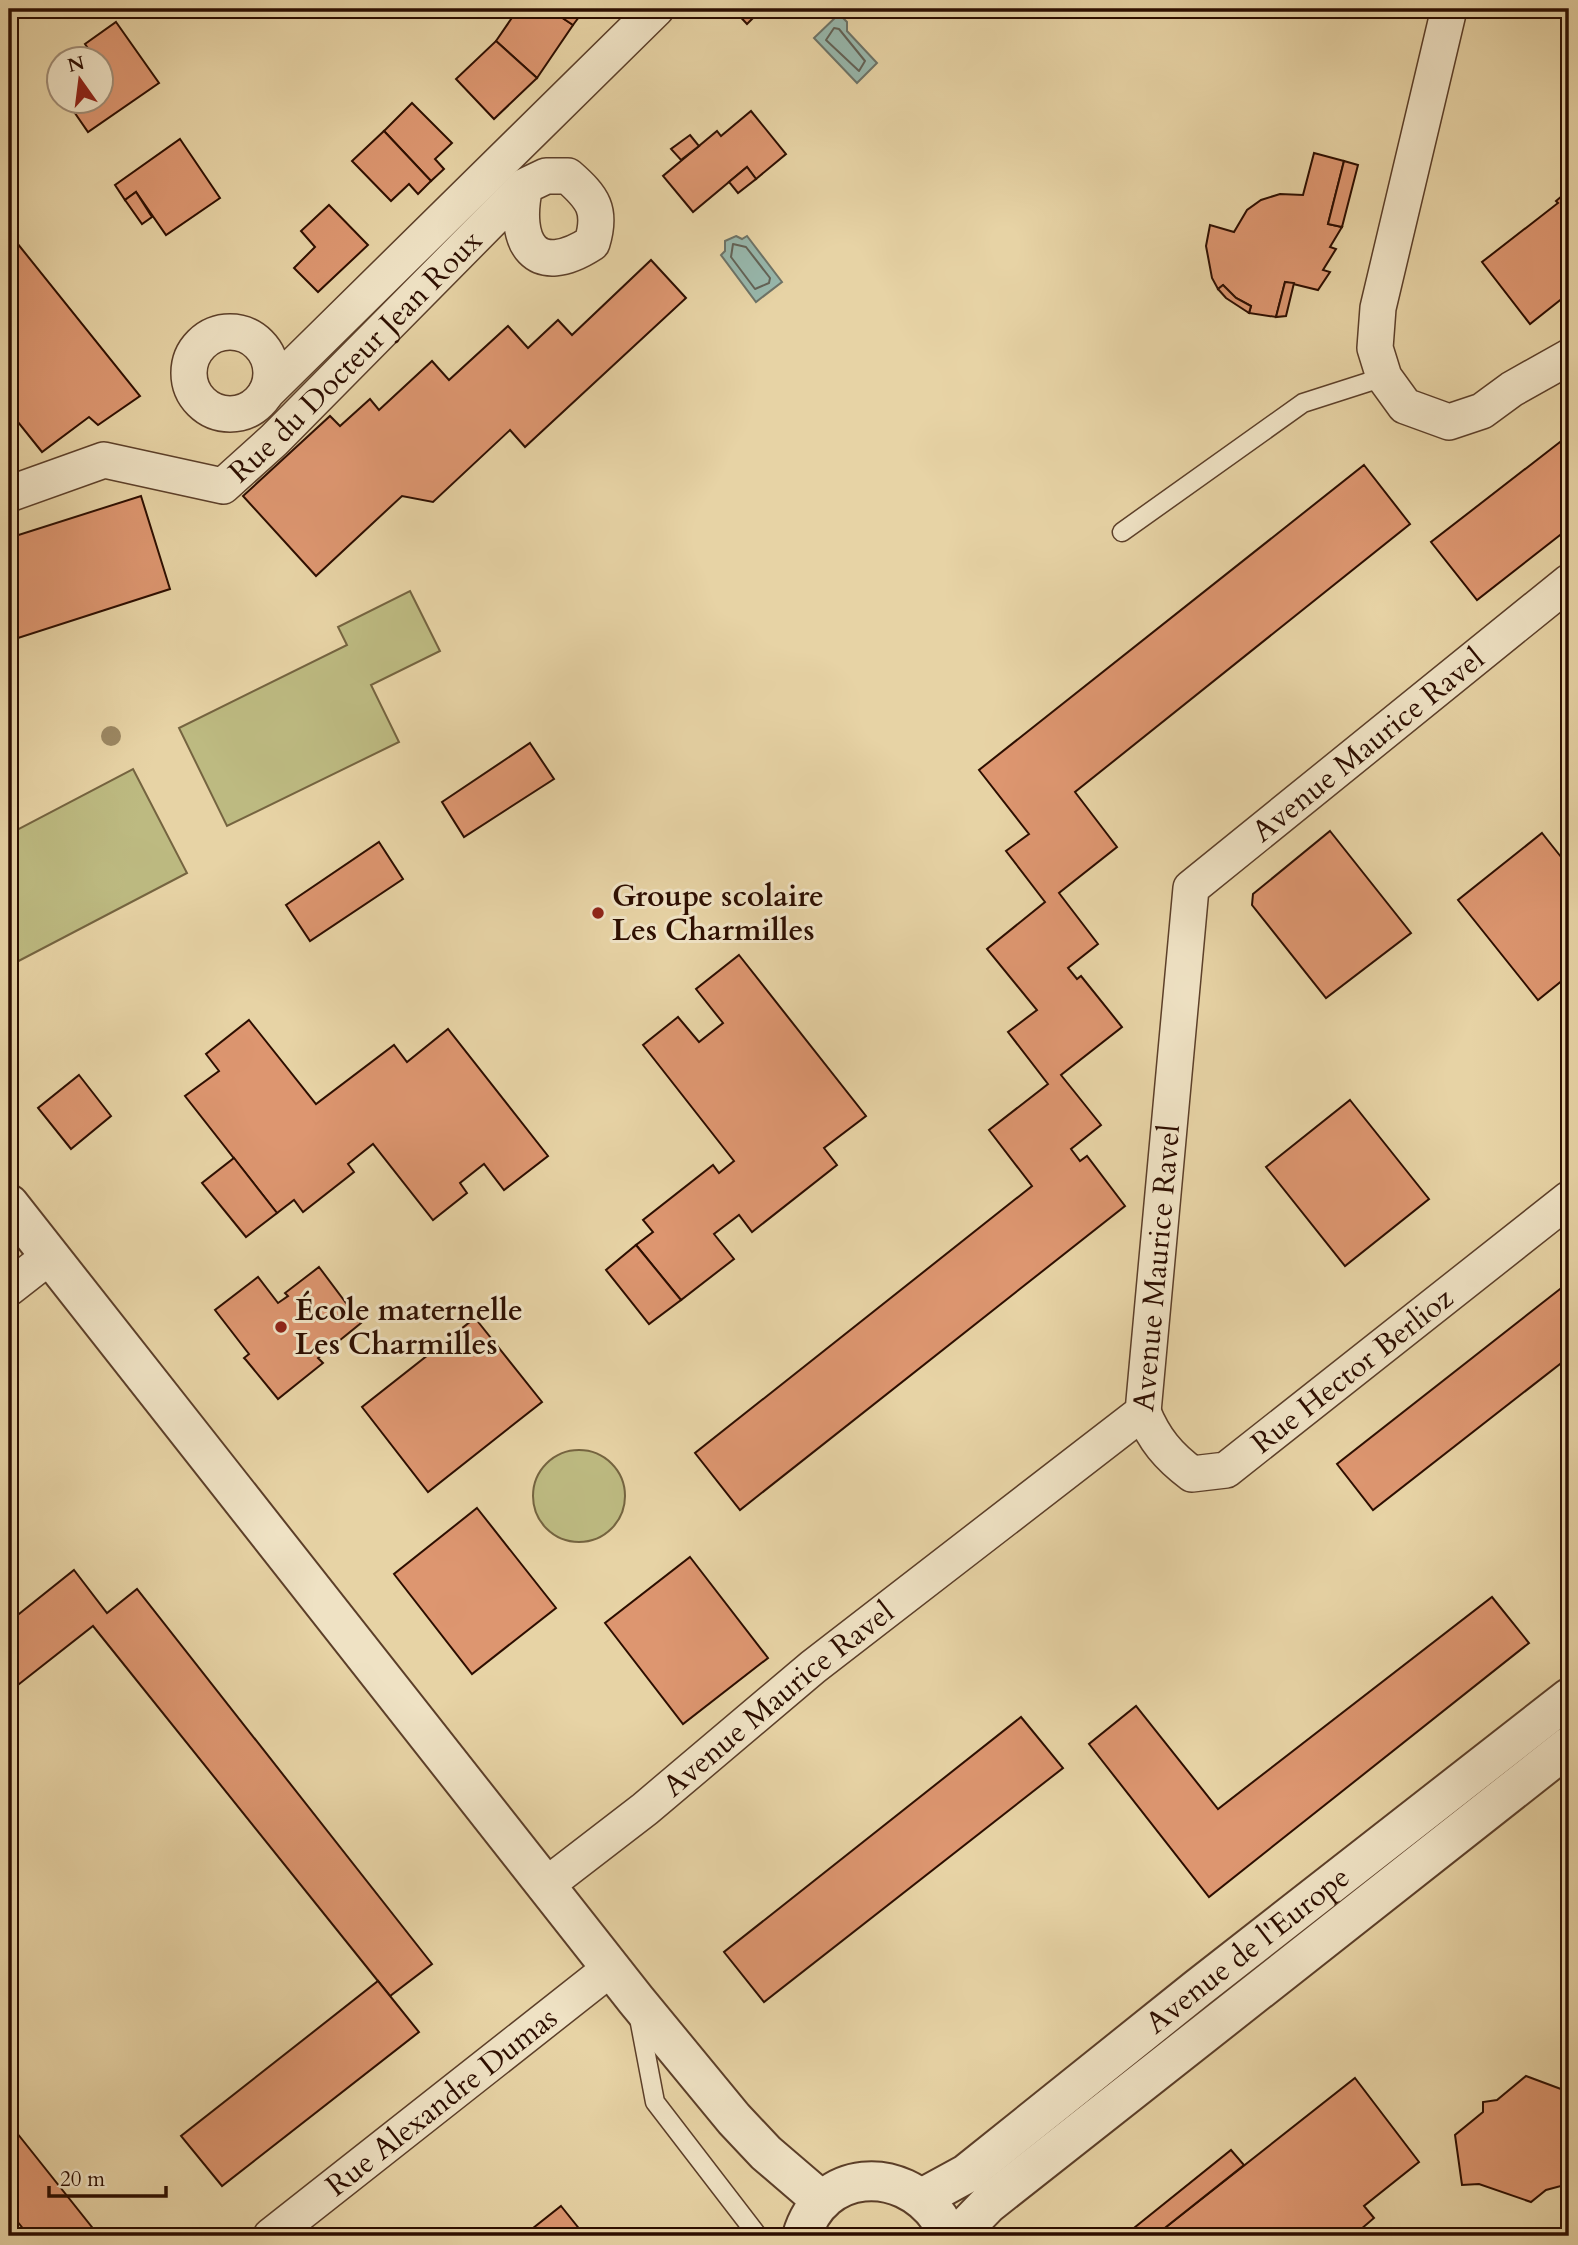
<svg xmlns="http://www.w3.org/2000/svg" width="1578" height="2245" viewBox="0 0 1578 2245" font-family="Cardo,serif">
<rect width="100%" height="100%" fill="#e7d3a5"/>
<filter id="stains"><feTurbulence type="fractalNoise" baseFrequency=".00286" numOctaves="4"/><feColorMatrix values="0 0 0 0 .2 0 0 0 0 .09 0 0 0 0 .02 0 0 0 .5 -.17"/></filter>
<radialGradient id="worn" r=".72"><stop offset=".6" stop-color="#630" stop-opacity="0"/><stop offset="1" stop-color="#630" stop-opacity=".3"/></radialGradient>
<g fill="#bdba81" stroke="#756440" stroke-width="2">
<polygon points="410,591 440,651 371,685 399,742 227,826 179,728 347,645 338,627"/>
<polygon points="133,769 187,873 9,966 9,834"/>
<circle cx="579" cy="1496" r="46"/>
</g>
<g fill="#97b7ac" stroke="#6d7367" stroke-width="2">
<polygon points="839,14 847,22 847,31 877,63 857,83 814,38"/>
<polygon points="736,236 742,239 747,236 782,282 756,302 721,255 725,251 725,241"/>
</g>
<g fill="none" stroke-linecap="round" stroke-linejoin="round">
<g stroke="#626256" stroke-width="2">
<polygon points="834,28 839,29 865,61 859,71 826,40"/>
<polygon points="733,244 746,247 770,278 769,283 755,289 731,257"/>
</g>
</g>
<g fill="#dd9670" stroke="#2d0e00" stroke-width="2">
<polygon points="518,9 549,9 573,25 537,78 496,41"/>
<polygon points="549,9 585,9 573,25"/>
<polygon points="733,9 762,9 747,24"/>
<polygon points="116,22 159,83 88,132 68,103 102,102 102,60 96,60 85,44"/>
<polygon points="496,41 537,78 494,119 456,79"/>
<polygon points="412,103 452,143 435,159 444,169 431,181 384,131"/>
<polygon points="751,111 786,154 756,179 747,167 693,212 663,176 717,131 721,136"/>
<polygon points="384,131 431,181 418,194 409,184 391,201 352,161"/>
<polygon points="690,135 699,146 681,160 671,149"/>
<polygon points="180,139 220,198 166,235 136,192 125,200 115,185"/>
<polygon points="1314,153 1344,161 1328,224 1342,227 1330,247 1336,249 1323,270 1330,272 1318,290 1285,282 1276,317 1249,313 1251,306 1236,298 1223,285 1218,289 1212,278 1206,246 1210,225 1234,232 1247,210 1261,200 1280,194 1303,195"/>
<polygon points="1344,161 1358,165 1342,227 1328,224"/>
<polygon points="747,167 756,179 738,193 729,182"/>
<polygon points="1569,190 1569,293 1530,324 1482,262 1558,203 1556,201"/>
<polygon points="136,192 152,217 142,224 125,200"/>
<polygon points="329,205 368,245 318,292 294,268 315,247 301,231"/>
<polygon points="9,233 140,396 98,425 89,417 42,452 9,411"/>
<polygon points="651,260 686,298 525,447 510,430 433,502 402,496 316,576 243,496 330,416 340,426 370,399 379,410 432,361 449,380 508,326 528,348 558,320 572,335"/>
<polygon points="1285,282 1294,283 1286,316 1276,317"/>
<polygon points="1223,285 1236,298 1251,306 1249,313 1226,298 1218,289"/>
<polygon points="1569,435 1569,528 1477,600 1431,542"/>
<polygon points="1364,465 1410,524 1075,792 1117,847 1059,893 1098,944 1068,968 1077,979 1081,976 1122,1027 1061,1075 1101,1125 1071,1149 1080,1161 1087,1156 1125,1206 740,1510 695,1453 1032,1186 989,1130 1048,1084 1008,1032 1037,1010 987,949 1045,902 1006,851 1029,834 979,770"/>
<polygon points="141,496 170,589 18,638 9,610 9,538"/>
<polygon points="530,743 554,779 464,837 442,802"/>
<polygon points="1330,831 1411,933 1326,998 1252,905 1253,894"/>
<polygon points="1542,833 1569,867 1569,975 1538,1000 1458,900"/>
<polygon points="379,842 403,879 310,941 286,905"/>
<polygon points="739,955 866,1116 824,1148 837,1165 752,1232 739,1215 714,1234 734,1259 681,1300 636,1245 653,1232 643,1220 713,1165 719,1173 734,1161 643,1045 678,1017 699,1042 723,1023 696,989"/>
<polygon points="249,1020 316,1104 394,1045 407,1062 448,1029 548,1156 504,1190 484,1164 460,1183 467,1193 433,1220 373,1144 348,1164 354,1172 303,1212 294,1200 277,1213 185,1096 219,1071 206,1054"/>
<polygon points="79,1075 111,1116 71,1149 38,1108"/>
<polygon points="1350,1100 1429,1199 1345,1266 1266,1167"/>
<polygon points="234,1158 277,1213 246,1237 202,1183"/>
<polygon points="636,1245 681,1300 649,1324 606,1270"/>
<polygon points="319,1267 361,1323 318,1358 323,1363 278,1399 246,1360 244,1358 249,1354 215,1310 258,1277 278,1303 288,1296 285,1293"/>
<polygon points="1569,1282 1569,1357 1373,1510 1337,1464"/>
<polygon points="475,1318 542,1402 428,1492 362,1407"/>
<polygon points="477,1508 556,1608 472,1674 394,1574"/>
<polygon points="690,1557 768,1658 683,1724 605,1623"/>
<polygon points="74,1570 107,1613 137,1589 432,1964 390,1996 93,1626 9,1692 9,1622"/>
<polygon points="1492,1597 1529,1643 1209,1897 1089,1744 1136,1706 1218,1809"/>
<polygon points="1021,1717 1063,1768 764,2002 724,1952"/>
<polygon points="378,1981 419,2032 222,2186 181,2136"/>
<polygon points="1526,2076 1569,2092 1569,2173 1562,2179 1561,2186 1546,2190 1531,2202 1479,2184 1462,2185 1455,2135 1483,2112 1483,2102 1497,2100"/>
<polygon points="1355,2078 1419,2162 1364,2206 1374,2218 1353,2236 1164,2236 1161,2231"/>
<polygon points="9,2123 99,2236 29,2236 9,2211"/>
<polygon points="1231,2150 1244,2165 1161,2231 1164,2236 1124,2236"/>
<polygon points="561,2206 585,2236 523,2236"/>
</g>
<g fill="none" stroke-linecap="round" stroke-linejoin="round">
<g stroke="#5c3f29" stroke-width="21">
<g id="service">
<polyline points="1122,532 1303,403 1384,377"/>
<polyline points="639,2018 655,2102 758,2236"/>
</g>
</g>
<g stroke="#5c3f29" stroke-width="38">
<g id="minor">
<polyline points="1449,9 1378,308 1375,348 1384,377 1405,406 1449,422 1482,411 1512,389 1569,357"/>
<circle cx="230" cy="373" r="41"/>
<polyline points="266,393 656,9"/>
<path id="s1" d="M9 494 104 460 223 486 274 440 525 186 546 176H568C593 198 602 210 592 243 535 280 512 243 525 186"/>
<polyline points="9,1288 50,1256"/>
<path id="s2" d="M1143 1412C1154 1439 1168 1456 1192 1474L1226 1470 1569 1199"/>
<path id="s3" d="M545 1886 645 1809 813 1667 1143 1412 1191 888 1569 582"/>
<path id="s4" d="M271 2236 611 1968"/>
</g>
</g>
<g stroke="#5c3f29" stroke-width="42">
<g id="tertiary">
<polyline points="9,1204 636,2000 734,2119 766,2153 822,2201"/>
<path id="s5" d="M922 2198 966 2174 1198 1988 1569 1698"/>
<path d="M802 2236C821 2169 901 2164 939 2218"/>
<polyline points="957,2236 988,2204 1569,1746"/>
</g>
</g>
<use href="#service" stroke="#efe2c4" stroke-width="18"/>
<use href="#minor" stroke="#efe2c4" stroke-width="35"/>
<use href="#tertiary" stroke="#efe2c4" stroke-width="38"/>
</g>
<circle fill="#9c8863" cx="111" cy="736" r="10"/>
<g fill="#8f2418" stroke="#efe2c4" stroke-width="2.5">
<circle cx="598" cy="913" r="7"/>
<circle cx="281" cy="1327" r="7"/>
</g>
<g text-anchor="middle" stroke-width="6" stroke-linejoin="round" paint-order="stroke">
<g font-size="30" fill="#2d0e00" stroke="#efe2c4">
<text dy="10" stroke="none"><textPath href="#s1" startOffset="408">Rue du Docteur Jean Roux</textPath></text>
<text dy="10" stroke="none"><textPath href="#s3" startOffset="1517">Avenue Maurice Ravel</textPath></text>
<text dy="10" stroke="none"><textPath href="#s3" startOffset="908">Avenue Maurice Ravel</textPath></text>
<text dy="10" stroke="none"><textPath href="#s2" startOffset="275">Rue Hector Berlioz</textPath></text>
<text dy="10" stroke="none"><textPath href="#s3" startOffset="299">Avenue Maurice Ravel</textPath></text>
<text dy="10" stroke="none"><textPath href="#s5" startOffset="410">Avenue de l'Europe</textPath></text>
<text dy="10" stroke="none"><textPath href="#s4" startOffset="217">Rue Alexandre Dumas</textPath></text>
</g>
<g font-size="30" font-weight="bold" fill="#2d0e00" stroke="#efe2c4" text-anchor="start">
<text x="612" y="906">Groupe scolaire<tspan x="612" dy="34">Les Charmilles</tspan></text>
<text x="295" y="1320">École maternelle<tspan x="295" dy="34">Les Charmilles</tspan></text>
</g>
</g>
<rect width="1578" height="2245" fill="none" stroke="#e7d3a5" stroke-width="35"/>
<rect x="10" y="10" width="1557" height="2224" fill="none" stroke="#2d0e00" stroke-width="3.5"/>
<rect x="18" y="18" width="1543" height="2210" fill="none" stroke="#2d0e00" stroke-width="2"/>
<g transform="translate(80 80) rotate(346)"><circle r="33" fill="#efe2c4" stroke="#a18d76" stroke-width="2"/>
<path d="M0-5L12 26L0 18L-12 26Z" fill="#8f2418"/>
<text y="-10" font-size="19" font-weight="bold" text-anchor="middle" fill="#2d0e00">N</text>
</g>
<path d="M49 2186v10h117v-10" fill="none" stroke="#2d0e00" stroke-width="3.5"/>
<text x="60" y="2186" font-size="21" fill="#2d0e00" stroke="#efe2c4" stroke-width="5" paint-order="stroke">20 m</text>
<rect width="100%" height="100%" filter="url(#stains)"/>
<rect width="100%" height="100%" fill="url(#worn)"/>
</svg>
